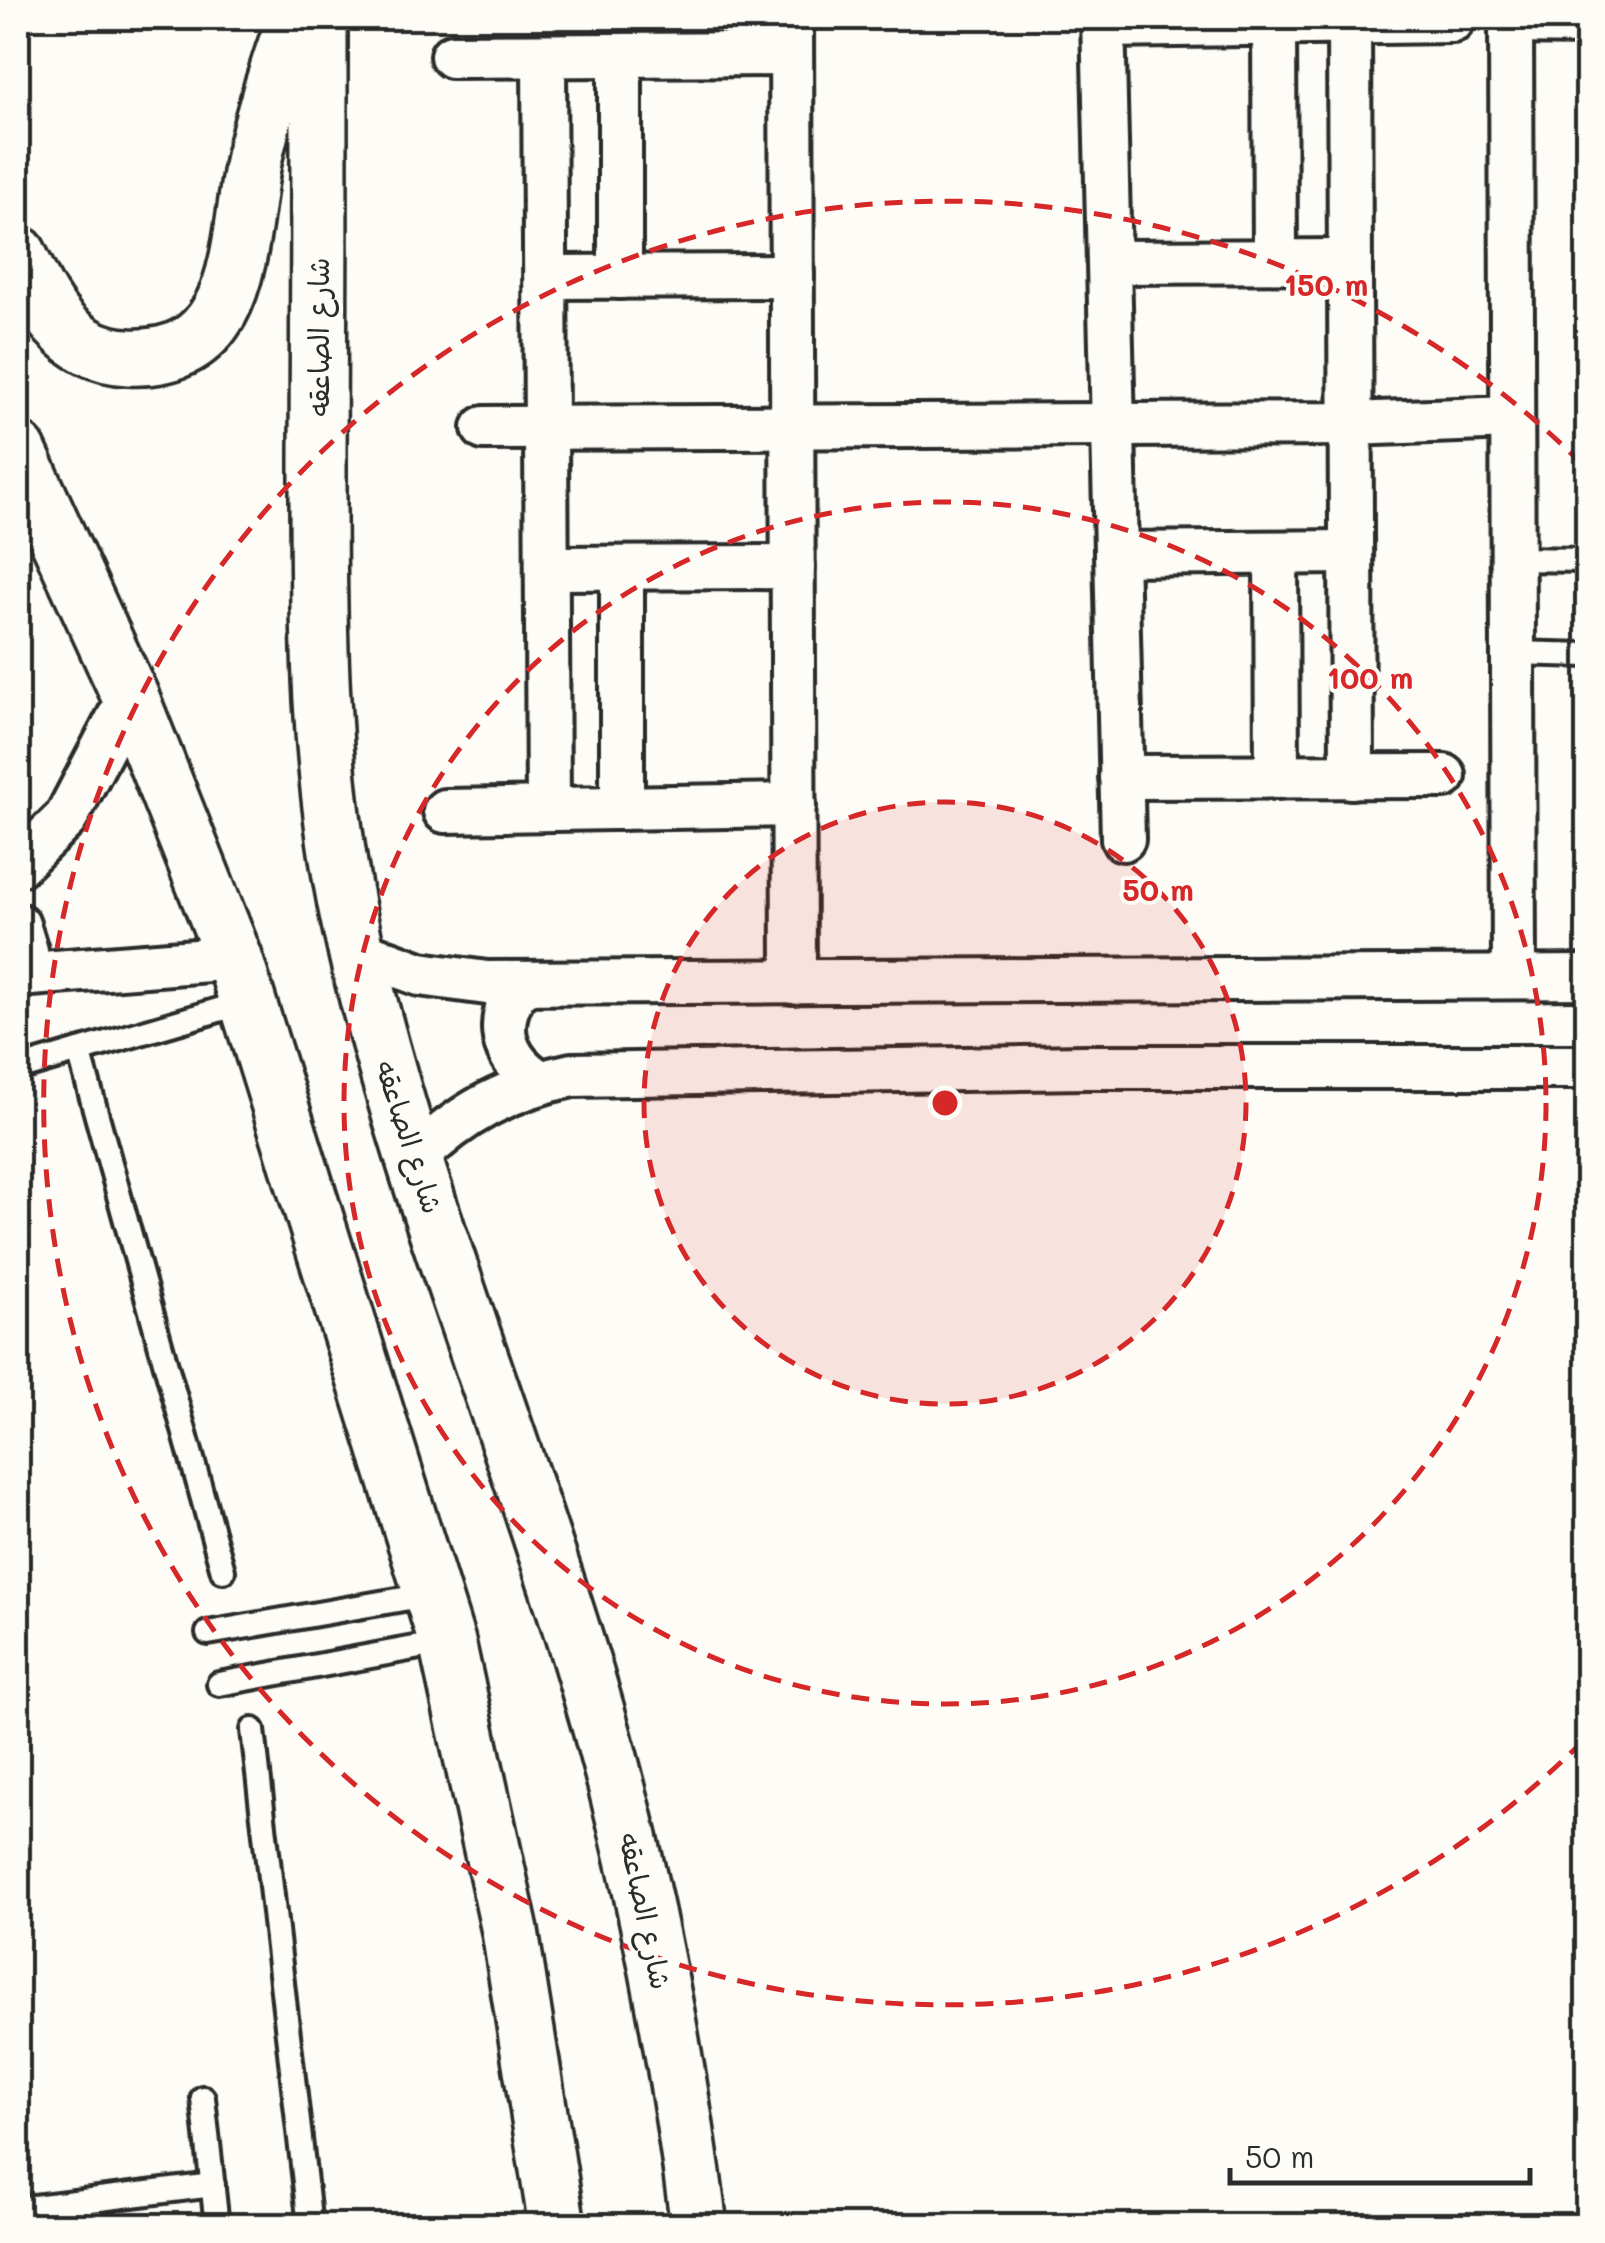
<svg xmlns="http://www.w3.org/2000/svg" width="1605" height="2243" viewBox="0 0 1605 2243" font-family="Mali,'Playpen Sans Arabic',sans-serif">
<rect width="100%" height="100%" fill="#fdfcf7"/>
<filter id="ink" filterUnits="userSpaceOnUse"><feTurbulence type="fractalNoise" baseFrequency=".01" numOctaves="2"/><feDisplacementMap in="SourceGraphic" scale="20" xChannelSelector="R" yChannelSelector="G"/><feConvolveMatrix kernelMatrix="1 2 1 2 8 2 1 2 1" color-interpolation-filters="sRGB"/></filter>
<g filter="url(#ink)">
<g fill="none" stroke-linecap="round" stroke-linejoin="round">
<g stroke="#2b2b2b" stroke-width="30">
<g id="lane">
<polyline points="1511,32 1588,33"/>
<polyline points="1513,559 1588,560"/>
<polyline points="1513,653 1588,655"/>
<polyline points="79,1051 223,1571"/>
<polyline points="18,1069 249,1001"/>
<polyline points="208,1633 432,1594"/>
<polyline points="219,1684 447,1642"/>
<polyline points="253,1730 310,2226"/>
<polyline points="203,2098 217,2226"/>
<polyline points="18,2209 213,2185"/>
</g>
</g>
<g stroke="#2b2b2b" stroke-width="50">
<g id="street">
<polyline points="791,18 794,982"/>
<polyline points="1103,18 1123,839"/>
<polyline points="1511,18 1514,977"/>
<polyline points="1349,23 1352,777"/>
<polyline points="1274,24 1275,261"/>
<polyline points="1104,26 1452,21"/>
<polyline points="620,55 620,277"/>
<polyline points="452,56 791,54"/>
<polyline points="544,56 548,809"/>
<polyline points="1109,262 1350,261"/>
<polyline points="546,277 792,276"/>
<polyline points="484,428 1351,424 1512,418"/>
<polyline points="1276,553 1277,777"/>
<polyline points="1116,554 1351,552"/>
<polyline points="547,568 793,567"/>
<polyline points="622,568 622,808"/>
<polyline points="1121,777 1444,776"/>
<polyline points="445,811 794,805"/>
<polyline points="18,865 66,818 130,696"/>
<polyline points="18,925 26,951 26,975"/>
<polyline points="357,951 420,974 487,983 1588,977"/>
<polyline points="18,975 234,958"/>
<path d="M521 984C493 1020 500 1058 540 1082"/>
<path d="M415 1159C461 1113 509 1088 572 1075L1086 1067H1588"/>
</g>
</g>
<g stroke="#2b2b2b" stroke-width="62">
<g id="secondary">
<path d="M319 18C319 165 319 313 318 460 318 616 317 770 350 923 406 1178 509 1421 584 1670 639 1852 675 2038 699 2226"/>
<path d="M18 254C41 303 65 354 128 357 247 363 237 237 254 157 265 109 279 63 296 18"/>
<polyline points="18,451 130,696 234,958 447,1642 510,1931 557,2226"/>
</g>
</g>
<use href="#lane" stroke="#fdfcf7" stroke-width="22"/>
<use href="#street" stroke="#fdfcf7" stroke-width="42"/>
<use href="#secondary" stroke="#fdfcf7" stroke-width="55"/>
</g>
</g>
<circle cx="945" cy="1103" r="301" fill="#d62828" fill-opacity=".12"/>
<g fill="none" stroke="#d62828" stroke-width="5" stroke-dasharray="18 12">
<circle cx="945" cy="1103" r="301"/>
<circle cx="945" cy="1103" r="601"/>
<path d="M1583 1741A902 902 0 1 1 1583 465"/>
</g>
<g text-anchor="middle" stroke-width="8" stroke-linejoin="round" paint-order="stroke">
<g font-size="28" fill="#2b2b2b" stroke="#fdfcf7">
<text transform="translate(319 337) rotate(-90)" y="10">شارع الصاعقه</text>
<text transform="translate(409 1137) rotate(72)" y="10">شارع الصاعقه</text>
<text transform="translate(645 1911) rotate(78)" y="10">شارع الصاعقه</text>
</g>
</g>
<circle cx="945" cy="1103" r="15" fill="#d62828" stroke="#fdfcf7" stroke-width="5"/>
<g font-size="30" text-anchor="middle" font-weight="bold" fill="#d62828" stroke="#fdfcf7" stroke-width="8" stroke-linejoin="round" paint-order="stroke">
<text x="1326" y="296">150 m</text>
<text x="1370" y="689">100 m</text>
<text x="1158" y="901">50 m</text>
</g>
<rect width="1605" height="2243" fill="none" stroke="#fdfcf7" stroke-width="60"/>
<rect x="30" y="30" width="1545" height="2183" fill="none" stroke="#2b2b2b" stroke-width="4" filter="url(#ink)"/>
<path d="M1230 2168v15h300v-15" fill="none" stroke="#2b2b2b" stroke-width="5"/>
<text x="1245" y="2168" font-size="30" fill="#2b2b2b" stroke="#fdfcf7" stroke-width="8" paint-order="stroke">50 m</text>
</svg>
